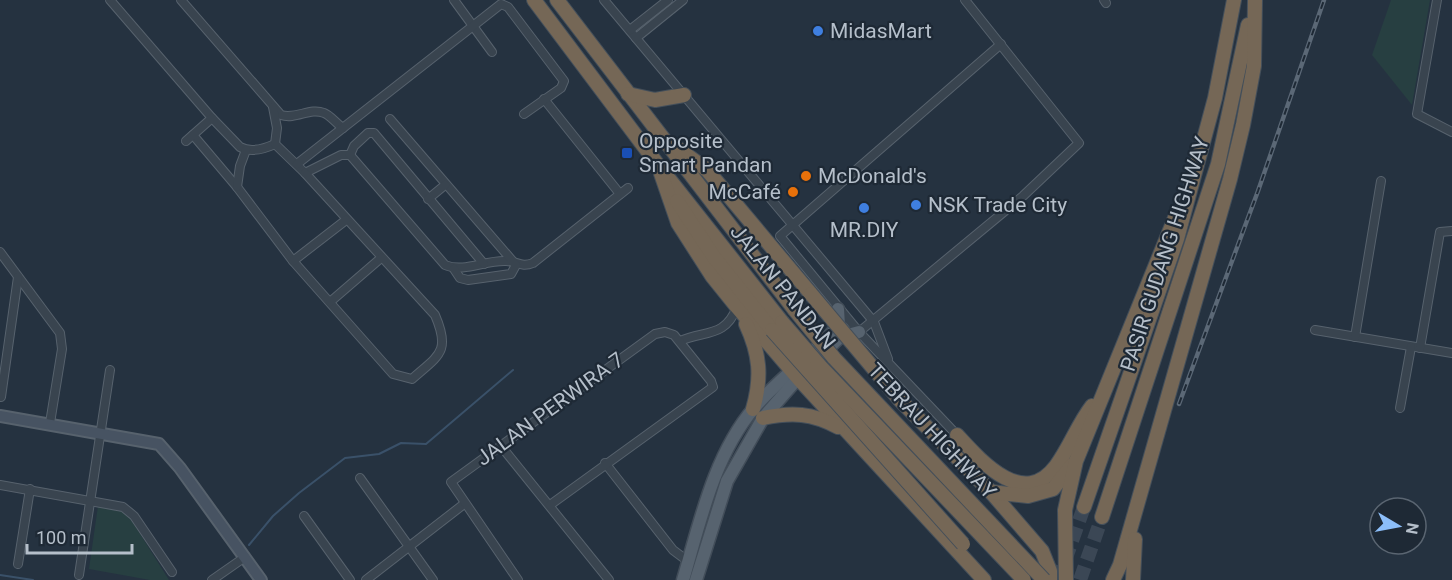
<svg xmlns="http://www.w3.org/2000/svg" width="1452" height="580" viewBox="0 0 1452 580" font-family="Roboto,sans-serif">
<rect width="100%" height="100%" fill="#253240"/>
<g fill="#273f41">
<polygon points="1391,0 1430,0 1412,105 1372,55"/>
<polygon points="98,506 125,510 169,580 150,580 89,569"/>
</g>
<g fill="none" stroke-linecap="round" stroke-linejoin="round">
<g stroke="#3a5169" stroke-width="2">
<polyline points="249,545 273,516 299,493 345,458 379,454 401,443 426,444 513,370"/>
<polyline points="0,575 33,580"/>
</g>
<g stroke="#3b4755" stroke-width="14" stroke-dasharray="14 7" stroke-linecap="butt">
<polyline points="1058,580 1084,507"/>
<polyline points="1080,580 1102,517"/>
</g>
<g stroke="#57626d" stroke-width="10">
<g id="street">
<path d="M110 0 212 118 240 147C251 153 264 149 275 144"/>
<path d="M181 0 281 115C296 120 310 107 324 113 330 115 337 124 343 128"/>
<polyline points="454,0 492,52"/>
<polyline points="604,0 874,322 888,359"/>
<polyline points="1104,0 1106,3"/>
<polyline points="1437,0 1417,114 1452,132"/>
<polyline points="630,30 668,0"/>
<polyline points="636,38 683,0"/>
<polyline points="544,99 620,194"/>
<path d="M273 107 277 128 275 144 305 173 341 155H350L445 265C464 273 485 260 506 261 517 261 521 268 533 263L628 188"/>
<polyline points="390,119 516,265 511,274 468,280 460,278 454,269"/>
<path d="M193 135 237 187 293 261 393 374 412 379C439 355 451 352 435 315L305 173"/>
<polyline points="186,141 212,118"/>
<polyline points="350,155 354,146 368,133 374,133 484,264"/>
<polyline points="297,164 501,4 508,7 564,81 561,88 524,114"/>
<polyline points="237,187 240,166 246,150"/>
<polyline points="428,199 445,185"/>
<polyline points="0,252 60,333 62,349 50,423"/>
<polyline points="293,261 346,220"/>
<polyline points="330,302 381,258"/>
<polyline points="1315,330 1452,353"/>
<polyline points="859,332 1023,196 1079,143 965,0"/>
<polyline points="1355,337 1381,181"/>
<path d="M680 341C705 330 725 338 737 307"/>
<polyline points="1420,348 1440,232 1452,231"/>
<polyline points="1,397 18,277"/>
<polyline points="1400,408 1411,347"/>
<polyline points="957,435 859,332 780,236 1001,44"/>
<polyline points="501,446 609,580"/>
<polyline points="605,463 673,550 689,562"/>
<polyline points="360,478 433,580"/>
<polyline points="0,485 123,507 134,516 172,572"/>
<polyline points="304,516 350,580"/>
<polyline points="18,564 30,489"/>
<polyline points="79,575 110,370"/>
<polyline points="212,580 245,557"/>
<polyline points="366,580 464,504"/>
<polyline points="518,580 451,482 655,334 665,332 674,335 711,381 713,387 550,505"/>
</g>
</g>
<g stroke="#57626d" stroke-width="14">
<polyline id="secondary" points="0,416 159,444 180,468 261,580"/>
</g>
<g stroke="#424d59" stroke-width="15">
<g id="primary">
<path d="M683 580C700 522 714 455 754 408 780 377 814 355 839 325L838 309"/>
<polyline points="696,580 727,481 763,418 798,378 840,337 859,332"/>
</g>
</g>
<g stroke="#444f5a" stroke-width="16">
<g id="highway">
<polyline points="534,0 658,165 782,322"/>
<polyline points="557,0 794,309"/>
<polyline points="628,94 655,100 684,95"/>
<polyline points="673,145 707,170 811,294"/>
<polyline points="658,165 678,223 712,276 737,307 798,378 984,580"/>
<polyline points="677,201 714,257 772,330"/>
<path d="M746 324C760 354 762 377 753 409"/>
<polyline points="900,400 991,492 1042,551 1050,571 1050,580"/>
<path d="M763 418C792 412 812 413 838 427"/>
<path d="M957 435C980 460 1023 510 1056 466 1070 447 1078 424 1092 406"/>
<polyline points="991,492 1028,496 1053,489 1072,465"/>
<polyline points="1084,507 1177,239 1215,98 1234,0"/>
<polyline points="1102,517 1218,164 1248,25"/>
<polyline points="1066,580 1065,510 1076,461 1175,218"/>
<polyline points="1113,580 1120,565 1230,179 1243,125 1254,66 1255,0"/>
<polyline points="1133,580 1135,539"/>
</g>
</g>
<use href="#street" stroke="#39444f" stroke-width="8"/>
<use href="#secondary" stroke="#475362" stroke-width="10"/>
<use href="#primary" stroke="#57636f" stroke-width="12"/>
<use href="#highway" stroke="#756756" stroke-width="14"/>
<g stroke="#5b6876" stroke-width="4.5">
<polyline id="rail" points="1179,404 1258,191 1324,0"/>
</g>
<use href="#rail" stroke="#1e2935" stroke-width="2" stroke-dasharray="7" stroke-linecap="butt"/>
<g stroke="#444f5a" stroke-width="16" stroke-linecap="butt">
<g id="highway-bridge">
<polyline points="811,294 900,400"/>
<polyline points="794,309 834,358 1044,580"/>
<polyline points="782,322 821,367 1024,580"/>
<polyline points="772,330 963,544"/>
</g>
</g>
<use href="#highway-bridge" stroke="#756756" stroke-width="14"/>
</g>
<g fill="#3f7fe0" stroke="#1e2935" stroke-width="2">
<circle cx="818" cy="31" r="6"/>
<circle cx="916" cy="205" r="6"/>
<circle cx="864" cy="208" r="6"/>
</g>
<rect fill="#1a4fb4" stroke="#1e2935" stroke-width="2" x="621" y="147" width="12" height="12" rx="3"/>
<g fill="#e8710a" stroke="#1e2935" stroke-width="2">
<circle cx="806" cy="176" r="6"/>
<circle cx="793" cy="192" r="6"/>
</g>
<g text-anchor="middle" stroke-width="4.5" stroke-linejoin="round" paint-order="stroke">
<g font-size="21" fill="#b5bfca" stroke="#1e2935" text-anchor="start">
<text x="830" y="38">MidasMart</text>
<text x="639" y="148">Opposite<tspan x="639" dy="24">Smart Pandan</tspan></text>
<text x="818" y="183">McDonald's</text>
<text x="781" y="199" text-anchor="end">McCafé</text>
<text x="928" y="212">NSK Trade City</text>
<text x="864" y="237" text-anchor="middle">MR.DIY</text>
</g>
<g font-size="21" fill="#b5bfca" stroke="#1e2935">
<text transform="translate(1165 254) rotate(-72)" y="7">PASIR GUDANG HIGHWAY</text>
<text transform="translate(783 287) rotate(51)" y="7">JALAN PANDAN</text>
<text transform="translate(550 409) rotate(-36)" y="7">JALAN PERWIRA 7</text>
<text transform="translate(932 431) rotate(47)" y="7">TEBRAU HIGHWAY</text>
</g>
</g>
<g transform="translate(1398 526) rotate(100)"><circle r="28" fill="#1e2935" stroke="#5a6571" stroke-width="1.5"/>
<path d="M0-4.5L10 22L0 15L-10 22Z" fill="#8cbef9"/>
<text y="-9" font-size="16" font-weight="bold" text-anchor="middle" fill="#b5bfca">N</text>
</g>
<path d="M27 544v9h105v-9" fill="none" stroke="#b5bfca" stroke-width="3"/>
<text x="36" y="544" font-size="18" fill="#b5bfca" stroke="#1e2935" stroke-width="4.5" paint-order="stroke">100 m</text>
</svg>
